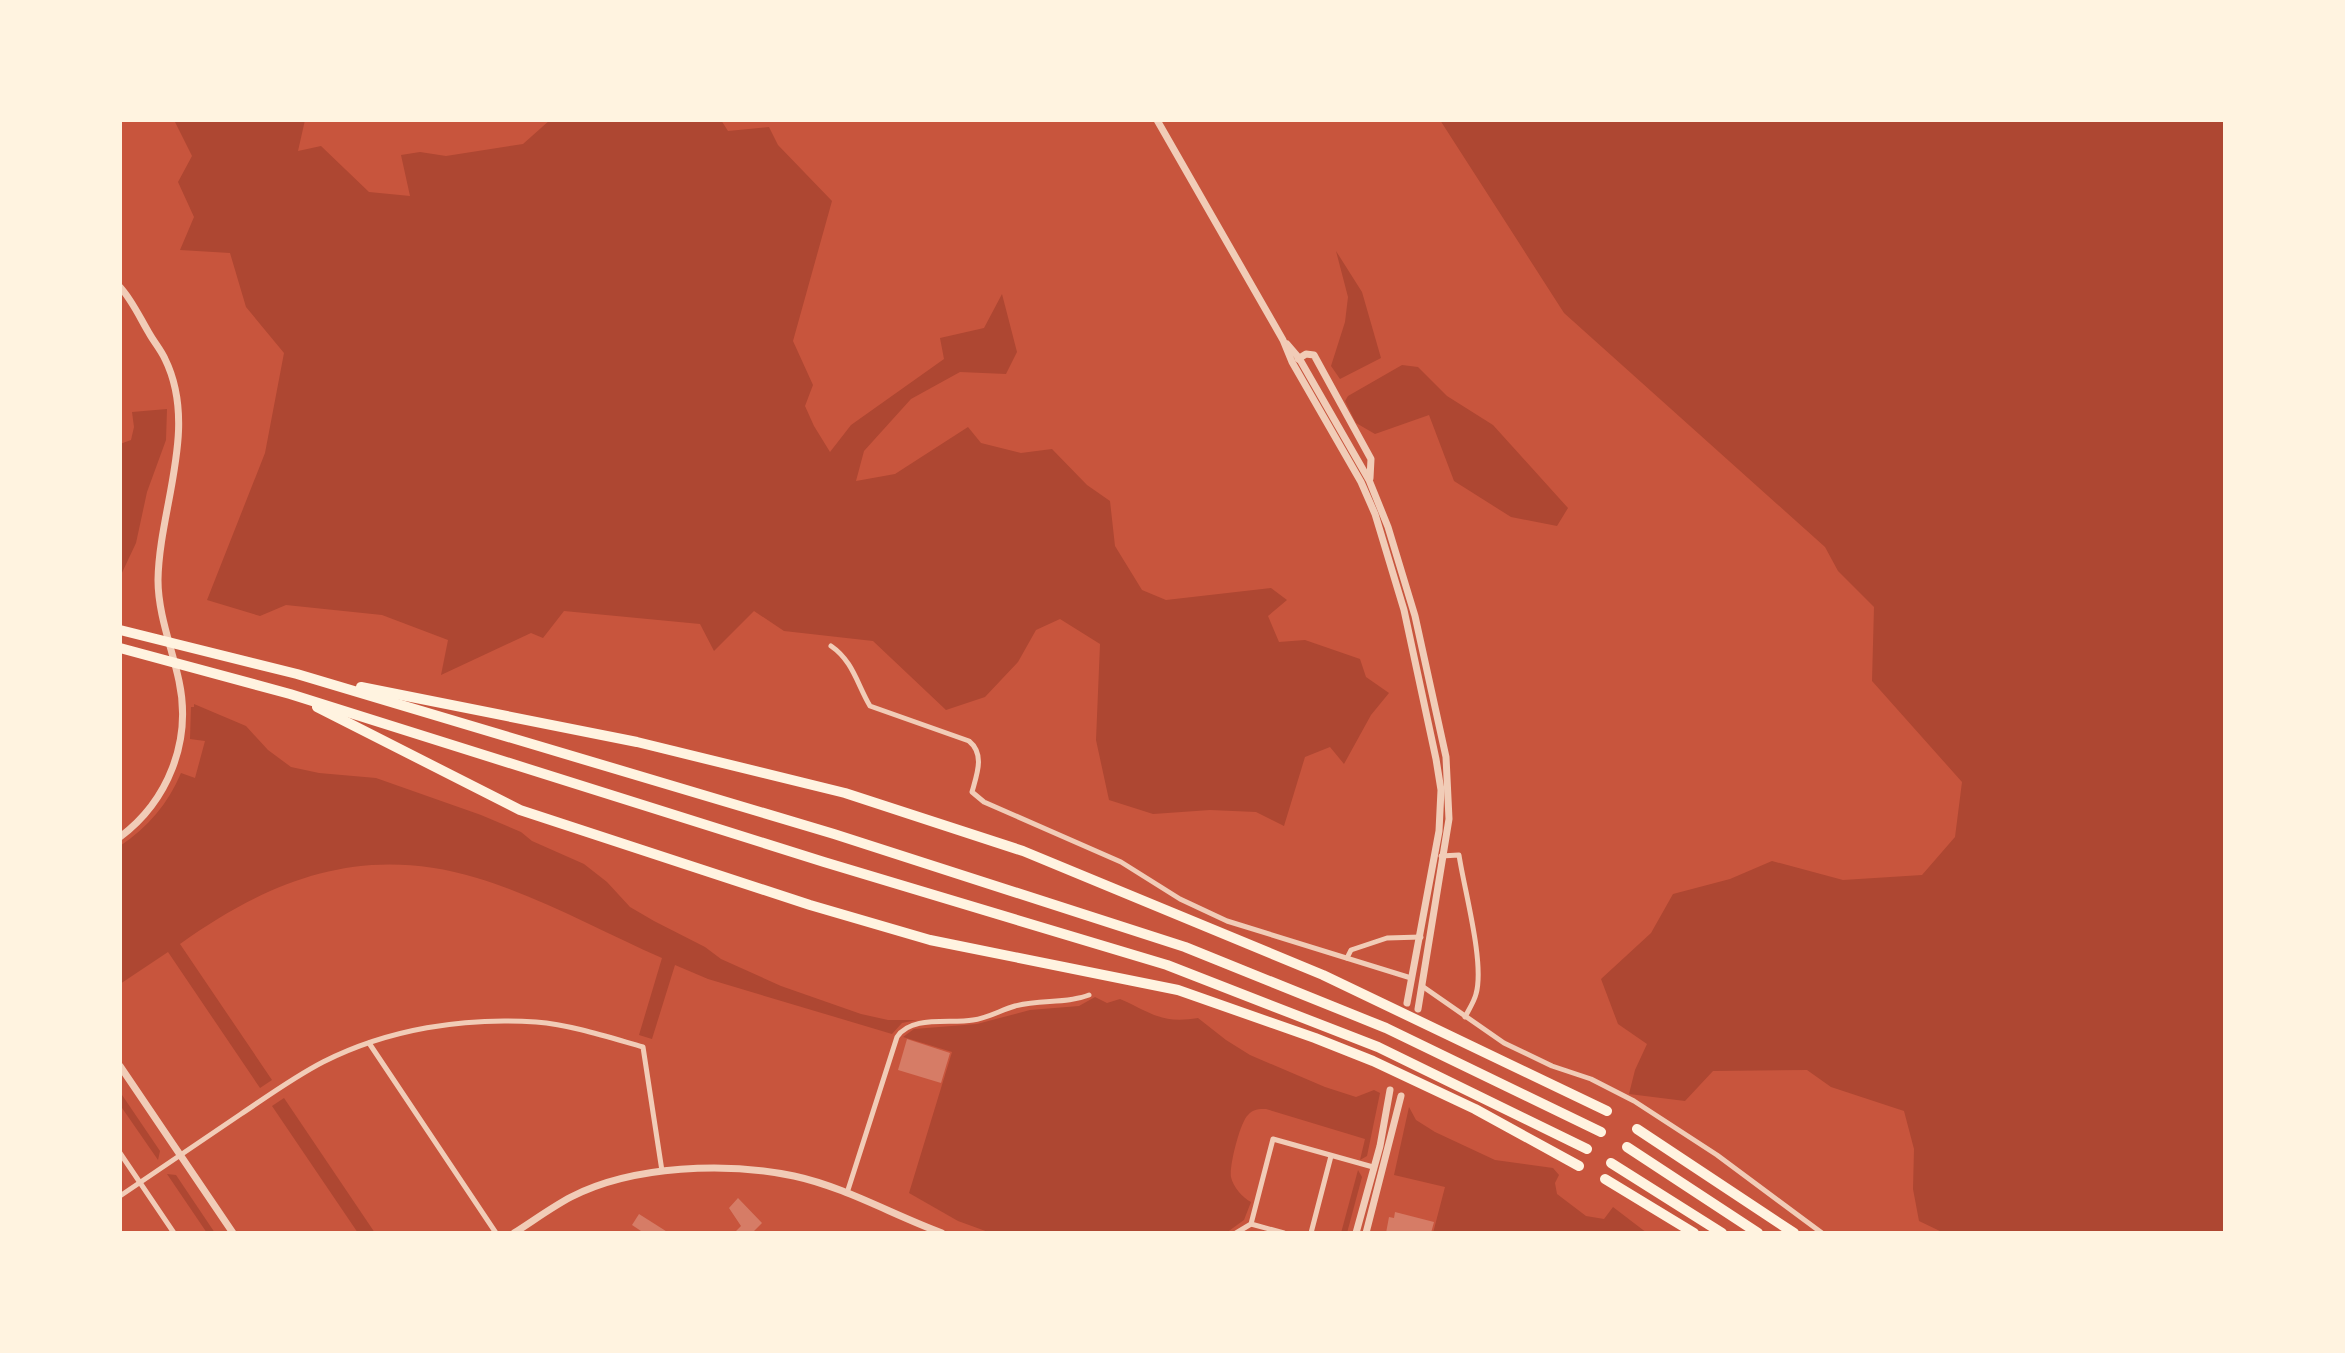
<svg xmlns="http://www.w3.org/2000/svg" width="2345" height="1353" viewBox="0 0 2345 1353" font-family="Mulish,sans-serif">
<rect width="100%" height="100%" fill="#c8553d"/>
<g fill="#ae4732">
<polygon points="174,120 305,120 298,151 321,146 369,192 410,196 401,155 420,152 446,156 523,144 550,120 721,120 728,131 769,127 778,145 832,201 793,341 813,385 805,406 814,426 830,452 851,425 944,359 940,338 984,328 1002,294 1017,352 1006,374 960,372 911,399 864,451 856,481 895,474 968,427 981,443 1021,453 1052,449 1087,485 1110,501 1115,546 1142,590 1166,600 1271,588 1287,600 1268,616 1279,642 1305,640 1360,659 1366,677 1389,693 1371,715 1344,764 1330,747 1305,757 1284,826 1256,812 1210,810 1153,814 1109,800 1096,740 1100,644 1060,619 1036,630 1018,662 985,697 946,710 873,641 784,631 754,611 714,651 700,624 564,611 543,638 531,633 441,675 448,640 382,615 286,605 260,616 207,600 265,453 284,353 246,307 230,253 180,250 194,217 178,182 192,156"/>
<polygon points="1440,120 2225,120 2225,1233 1944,1233 1919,1221 1913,1189 1914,1149 1904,1111 1831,1087 1807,1070 1713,1071 1685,1101 1629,1094 1635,1070 1647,1044 1618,1024 1601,979 1651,933 1673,894 1730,879 1772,861 1843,880 1922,875 1955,837 1962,782 1872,681 1874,607 1838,571 1825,547 1564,313"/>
<polygon points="1336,251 1362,292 1381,358 1340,379 1331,366 1345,322 1348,297"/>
<polygon points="1402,365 1418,367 1447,396 1493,425 1568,508 1557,526 1511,517 1454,481 1429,415 1375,434 1356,423 1345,401 1348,396"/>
<polygon points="167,409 166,440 147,492 136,543 120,577 120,444 131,440 134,427 132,412"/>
<path d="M194 704 246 726 268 750 291 767 319 773 376 778 481 815 521 832 532 841 584 864 607 882 630 907 654 921 705 947 721 959 781 986 861 1014 888 1020H917L902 1023 892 1034 708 979 675 965 652 1039 639 1035 662 958C603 932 538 896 477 878 363 844 273 878 180 944L272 1080 260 1088 168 952 120 984V846C148 827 168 804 181 773L195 778 205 741 190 739 191 707H194Z"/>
<path d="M1095 997 1107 1003 1120 999C1152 1013 1161 1024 1198 1018L1226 1040 1250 1055 1325 1087 1356 1097 1374 1090 1380 1093 1367 1156 1360 1160 1365 1139 1266 1109C1259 1109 1253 1109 1248 1115 1240 1122 1229 1167 1231 1177 1233 1187 1243 1198 1251 1202L1244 1220 1226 1233H991L958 1221 909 1193 952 1052 903 1037 914 1029 977 1024 1030 1010 1079 1006Z"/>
<polygon points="120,1092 160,1151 158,1160 120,1105"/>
<polygon points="284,1098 375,1233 358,1233 272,1106"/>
<polygon points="1409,1107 1416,1120 1435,1132 1495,1160 1553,1168 1559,1175 1555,1183 1557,1194 1586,1216 1604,1219 1613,1207 1647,1233 1433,1233 1445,1187 1394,1175"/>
<polygon points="1358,1170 1362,1177 1347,1233 1341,1233"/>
<polygon points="167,1174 176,1175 215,1233 207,1233"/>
</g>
<g fill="#d67c66">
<polygon points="907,1039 950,1053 941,1083 898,1070"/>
<polygon points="738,1198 762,1223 752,1233 734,1233 741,1226 729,1208"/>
<polygon points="1395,1212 1434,1222 1431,1233 1386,1233 1389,1217 1394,1218"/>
<polygon points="639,1214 669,1233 644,1233 632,1225"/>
</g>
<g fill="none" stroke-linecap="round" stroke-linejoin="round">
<g stroke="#f1ccb7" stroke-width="5">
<path d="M831 646C853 661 857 684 870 706L969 741C985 754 977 774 972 792L984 802 1121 862 1180 899 1227 921 1411 978"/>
<path d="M1441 856 1459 855C1464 889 1485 963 1476 994 1474 1002 1469 1009 1465 1017"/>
<polyline points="1347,958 1351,950 1387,938 1421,937"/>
<polyline points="1422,986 1504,1043 1552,1066 1591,1079 1634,1101 1717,1155 1822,1233"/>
<polyline points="369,1043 496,1233"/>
<polyline points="120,1153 174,1233"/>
<path d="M847 1193 897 1037C911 1015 950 1024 973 1020 988 1018 1001 1010 1015 1006 1040 999 1066 1004 1089 995"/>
<path d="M120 1196C160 1169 201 1141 241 1114 268 1096 294 1077 323 1062 388 1029 464 1017 536 1022 572 1025 608 1037 643 1047L662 1171"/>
<polyline points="1251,1224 1284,1233"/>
<polyline points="1236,1233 1251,1224 1273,1139 1373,1167"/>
<polyline points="1311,1233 1331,1156"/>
</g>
<g stroke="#f1ccb7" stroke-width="7">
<polyline points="1157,120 1283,340 1292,362 1361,482 1375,514 1404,610 1436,759 1441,790 1439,831 1407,1003"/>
<path d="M120 287C132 300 140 318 149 333 154 342 161 350 165 359 199 428 159 508 158 580 158 614 172 648 179 681 192 741 168 801 120 837"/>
<polyline points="1287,344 1299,358 1369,480 1388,527 1415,616 1446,757 1449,819 1418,1009"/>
<polyline points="1298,359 1306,354 1314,355 1371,459 1370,478"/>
<polyline points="120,1066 233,1233"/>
<path d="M514 1233C533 1221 552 1207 571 1197 633 1165 727 1162 794 1176 845 1187 893 1215 942 1233"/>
<polyline points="1356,1233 1380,1146 1390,1090"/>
<polyline points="1366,1233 1401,1096"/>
</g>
<g stroke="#fff3e0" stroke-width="10">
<polyline points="120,630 297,674 834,834 1185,947 1386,1028 1601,1132"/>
<polyline points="120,648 290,694 824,862 1167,965 1378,1047 1587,1149"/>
<polyline points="361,687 637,742 845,793 1023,851 1323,975 1607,1111"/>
<polyline points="317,707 520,810 810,905 930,940 1178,990 1315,1038 1373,1061 1475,1109 1579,1166"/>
<polyline points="1637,1129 1794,1233"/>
<polyline points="1627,1147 1758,1233"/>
<polyline points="1611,1163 1722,1233"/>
<polyline points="1605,1179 1694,1233"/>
</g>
</g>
<rect width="2345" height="1353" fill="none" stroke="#fff3e0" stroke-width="244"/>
</svg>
